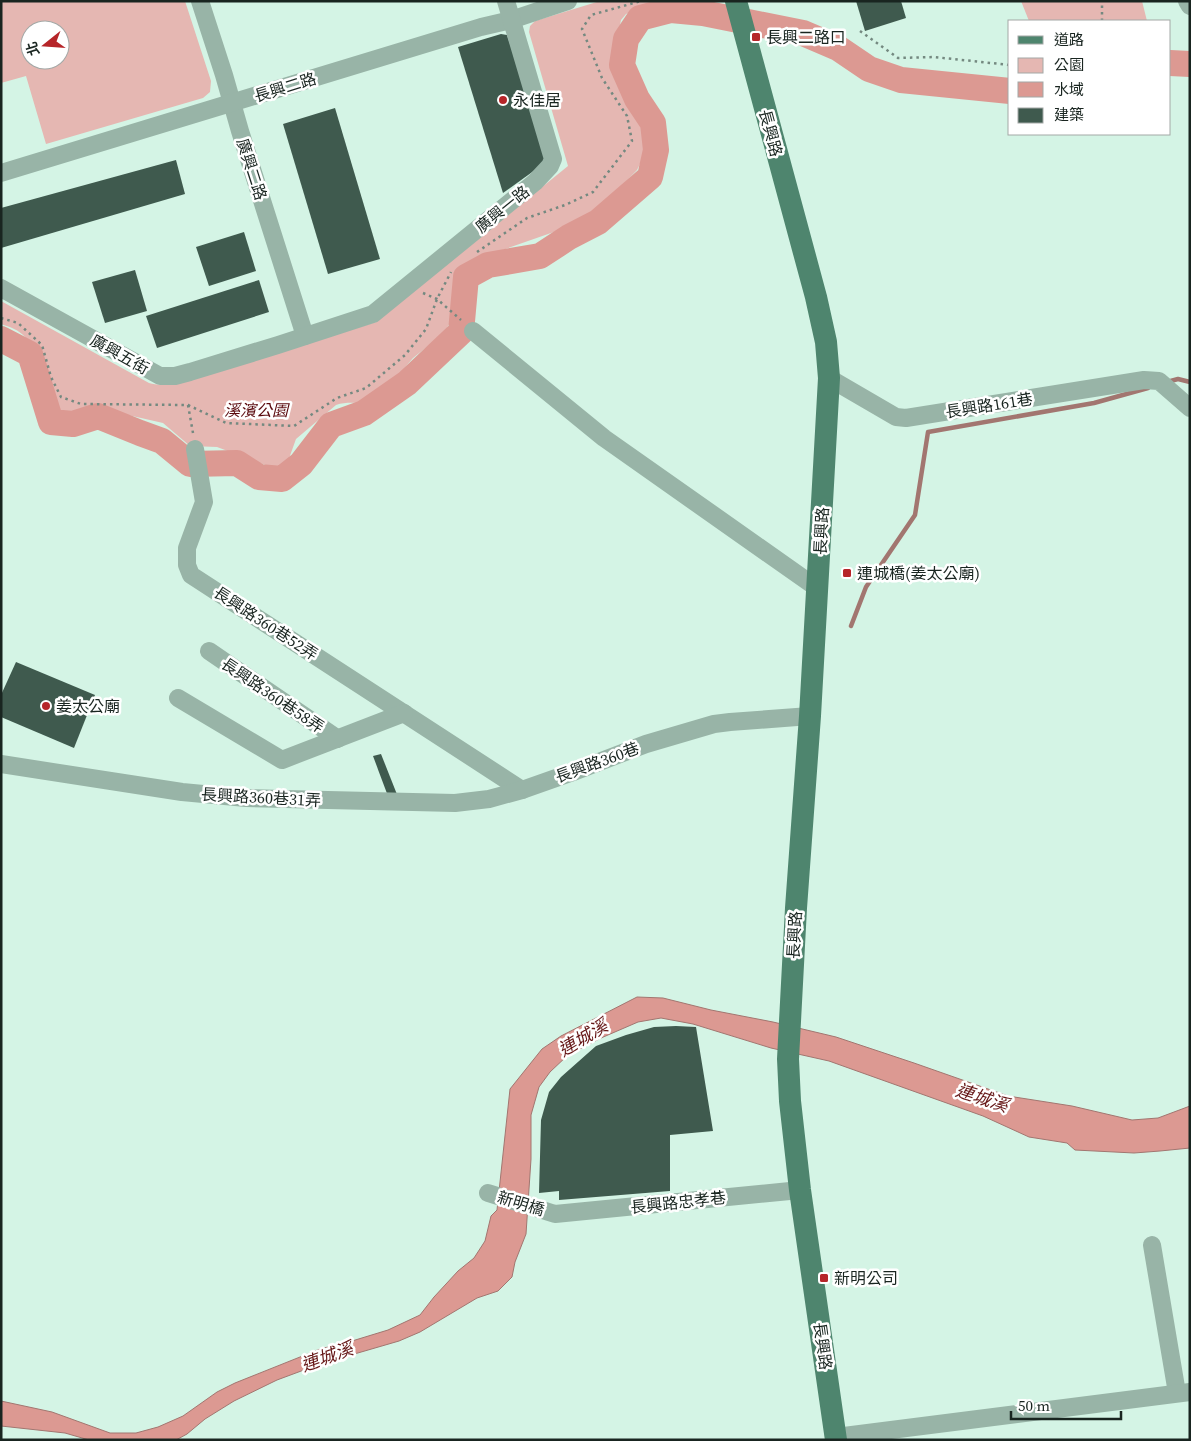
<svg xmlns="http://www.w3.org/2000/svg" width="1191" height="1441" viewBox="0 0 1191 1441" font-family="'Source Serif 4','Noto Sans TC',serif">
<rect width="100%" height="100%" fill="#d4f4e5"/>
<g fill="#e5b7b2" fill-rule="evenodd">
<path d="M1 1H185L211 81 210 92 203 98 46 144 26 76 1 83ZM30 30H60V60H30Z"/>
<path d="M600 1H664L650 4 626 14 621 20 615 49V72L619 83 625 95 643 115 648 133 649 146 637 170 607 201 591 214 571 226 477 259 465 266 462 270 457 283 459 307 444 333 413 358 377 400C364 406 350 400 336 405L296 439 287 464 284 468 279 470 217 447 190 446 163 423 106 410 87 411 65 419 60 418 55 412C47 389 42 355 25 337 19 330 10 327 1 324V301L149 383C162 387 172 383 185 381L376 322 568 166 529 32 530 26 535 21Z"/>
<polygon points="1021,1 1142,1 1147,21 1029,21"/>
</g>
<polygon fill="#dc9992" stroke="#a27670" points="637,997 663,998 711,1010 773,1022 836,1037 914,1063 1008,1096 1072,1106 1132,1120 1158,1118 1190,1106 1190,1148 1160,1151 1134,1153 1075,1150 1067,1143 1029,1137 983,1116 829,1061 771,1048 693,1024 661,1018 638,1022 601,1038 568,1055 550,1072 539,1087 531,1115 531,1159 526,1234 515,1262 512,1277 498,1291 477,1298 420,1332 399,1341 320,1364 277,1380 234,1401 205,1419 187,1434 176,1440 89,1440 65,1433 1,1426 1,1401 52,1412 110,1433 136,1433 158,1427 183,1416 217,1392 235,1383 320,1349 352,1341 388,1330 420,1315 434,1297 458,1271 474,1258 485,1241 491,1216 497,1210 510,1089 542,1049 561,1036"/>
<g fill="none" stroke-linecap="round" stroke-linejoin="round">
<g stroke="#a27670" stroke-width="4.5">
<polyline points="1167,382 1178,379 1190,382"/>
<polyline points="851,626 866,587 915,515 928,432 1094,403 1148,388"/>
</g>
<g stroke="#dc9992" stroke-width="26">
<polyline points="1170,63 1190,64"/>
<polyline points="1,339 30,354 51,422 73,424 98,416 140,433 162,441 190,464 237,463 259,477 282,479 301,464 331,425 364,413 407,383 461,332 466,277 488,265 540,256 569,237 598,222 650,177 656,150 653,123 637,99 622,65 626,39 640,18 671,10 703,13 803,33 838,48 869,69 901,80 1010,91"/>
</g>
</g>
<g fill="#3f5a4e">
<polygon points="856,1 901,1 906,18 865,31"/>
<polygon points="501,34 507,35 548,153 542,165 503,193 458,47"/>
<polygon points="335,108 380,259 328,274 283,124"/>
<polygon points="176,160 185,194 1,248 1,208"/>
<polygon points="244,232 256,271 209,286 196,247"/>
<polygon points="135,270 147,311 105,323 92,282"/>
<polygon points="259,280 269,312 157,348 146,316"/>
<polygon points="16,662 95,695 74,748 1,717 1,695"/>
<polygon points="381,754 400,802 392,807 373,756"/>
<polygon points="676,1026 696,1027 713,1131 670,1135 670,1191 559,1200 559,1191 539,1193 541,1120 549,1092 561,1077 596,1046 626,1035 654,1027"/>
</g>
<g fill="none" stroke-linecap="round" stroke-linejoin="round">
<g stroke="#748980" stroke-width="2.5" stroke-dasharray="2.5 4" stroke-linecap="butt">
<polyline points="1102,21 1102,1"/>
<polyline points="860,31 898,58 934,57 1010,65"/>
<polyline points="477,252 527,218 565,205 593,192 632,141 627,116 602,78 582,29 591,15 641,1"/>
<polyline points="423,293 437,299 461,320"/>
<polyline points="1,318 18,323 42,345 51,377 61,397 81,404 188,405 226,423 294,426 337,398 366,388 405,355 426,329 437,299 451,272"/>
<polyline points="188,405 193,433"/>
</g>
<g stroke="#98b4a7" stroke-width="18">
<polyline points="200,1 224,75 240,131 305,336"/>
<polyline points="1187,1 1190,6"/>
<polyline points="1,173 481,27 511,20 568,1"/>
<polyline points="1,288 160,376 175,376 190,372 278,345 373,314 535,182 550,166 553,159 506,1"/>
<polyline points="473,331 604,438 817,588"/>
<polyline points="829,378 896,417 906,418 1144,380 1159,381 1190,408"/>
<polyline points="195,449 204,502 187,548 187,565 191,575 522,790"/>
<polyline points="209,651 338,739"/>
<polyline points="178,698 282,760 404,713"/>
<polyline points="1,764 182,792 246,798 455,803 489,799 522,790 573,772 646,744 714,724 730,722 810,716"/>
<polyline points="488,1193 555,1214 800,1190"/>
<polyline points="1152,1245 1177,1393"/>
<polyline points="836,1437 1190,1392"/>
</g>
<polyline stroke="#4e856e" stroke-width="22" points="736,1 816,297 826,342 829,378 810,716 796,908 788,1059 790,1101 800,1190 836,1440"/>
</g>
<g fill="#b62529" stroke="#fff" stroke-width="2">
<rect x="751" y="32" width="10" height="10" rx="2.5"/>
<circle cx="503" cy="100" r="5"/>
<rect x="842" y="568" width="10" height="10" rx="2.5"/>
<circle cx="46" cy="706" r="5"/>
<rect x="819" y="1273" width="10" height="10" rx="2.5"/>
</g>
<g text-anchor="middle" stroke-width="5" stroke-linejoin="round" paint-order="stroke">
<g font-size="16" fill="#192520" stroke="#fff" text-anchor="start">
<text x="766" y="43">長興二路口</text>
<text x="513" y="106">永佳居</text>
<text x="857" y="579">連城橋(姜太公廟)</text>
<text x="56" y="712">姜太公廟</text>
<text x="834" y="1284">新明公司</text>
</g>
<g font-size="16" fill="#192520" stroke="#fff">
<text transform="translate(285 87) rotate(-17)" y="6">長興二路</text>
<text transform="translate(771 133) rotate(75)" y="6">長興路</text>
<text transform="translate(252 169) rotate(72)" y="6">廣興二路</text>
<text transform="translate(502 209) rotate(-39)" y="6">廣興一路</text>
<text transform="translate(120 354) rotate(29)" y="6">廣興五街</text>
<text transform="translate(989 405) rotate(-9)" y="6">長興路161巷</text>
<text transform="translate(821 531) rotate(-87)" y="6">長興路</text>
<text transform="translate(266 623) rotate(33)" y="6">長興路360巷52弄</text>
<text transform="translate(273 695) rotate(34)" y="6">長興路360巷58弄</text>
<text transform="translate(597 762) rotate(-20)" y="6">長興路360巷</text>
<text transform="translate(261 797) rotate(3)" y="6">長興路360巷31弄</text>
<text transform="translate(794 935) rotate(-87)" y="6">長興路</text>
<text transform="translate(678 1202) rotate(-6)" y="6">長興路忠孝巷</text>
<text transform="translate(521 1203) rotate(17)" y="6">新明橋</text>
<text transform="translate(823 1346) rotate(82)" y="6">長興路</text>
</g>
<g font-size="16" font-style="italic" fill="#59080c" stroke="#fff">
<text x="256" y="416">溪濱公園</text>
</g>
<g font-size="18" font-style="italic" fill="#661717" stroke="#fff">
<text transform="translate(583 1038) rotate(-31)" y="6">連城溪</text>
<text transform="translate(982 1098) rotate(18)" y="6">連城溪</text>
<text transform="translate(327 1357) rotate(-20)" y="6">連城溪</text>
</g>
</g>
<rect width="1191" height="1441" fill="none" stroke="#192520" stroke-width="5"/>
<rect x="1008" y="20" width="162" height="115" fill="#ffffff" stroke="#a3a8a6"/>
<rect x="1018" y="36" width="25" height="8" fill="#4e856e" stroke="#a3a8a6"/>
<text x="1054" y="45" font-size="15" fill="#192520">道路</text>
<rect x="1018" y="58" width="25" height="15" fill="#e5b7b2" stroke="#a3a8a6"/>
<text x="1054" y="70" font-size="15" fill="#192520">公園</text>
<rect x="1018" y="82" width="25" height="15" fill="#dc9992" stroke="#a3a8a6"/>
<text x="1054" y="95" font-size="15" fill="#192520">水域</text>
<rect x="1018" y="108" width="25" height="15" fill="#3f5a4e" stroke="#a3a8a6"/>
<text x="1054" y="120" font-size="15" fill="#192520">建築</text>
<g transform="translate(45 45) rotate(253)"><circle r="24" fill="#ffffff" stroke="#a3a8a6"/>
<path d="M0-4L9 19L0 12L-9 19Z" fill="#b62529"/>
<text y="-8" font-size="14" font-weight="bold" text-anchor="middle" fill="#192520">北</text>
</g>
<path d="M1011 1411v8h110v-8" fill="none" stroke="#192520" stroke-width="2.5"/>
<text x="1018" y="1411" font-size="15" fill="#192520" stroke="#ffffff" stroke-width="4" paint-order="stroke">50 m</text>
</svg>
